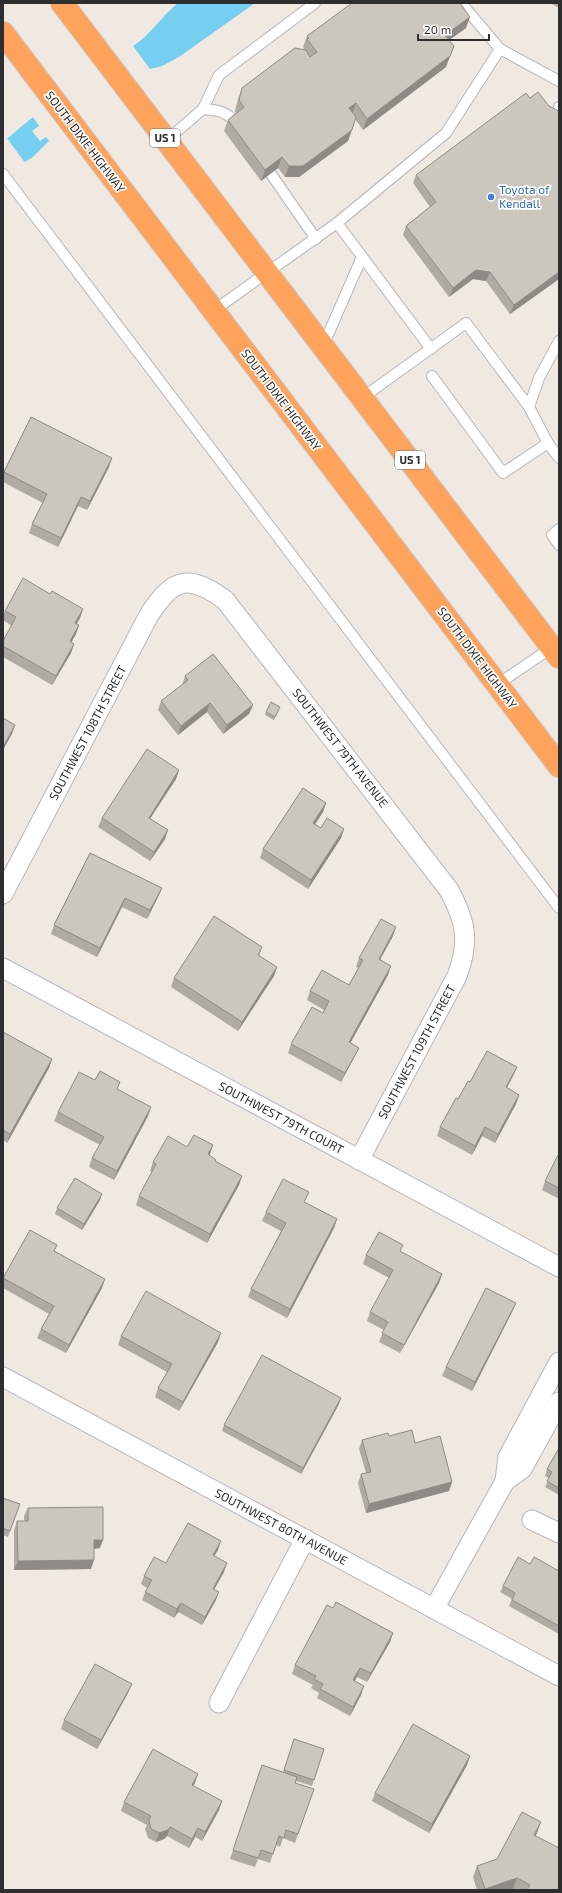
<svg xmlns="http://www.w3.org/2000/svg" width="562" height="1893" viewBox="0 0 562 1893" font-family="'Exo 2',sans-serif">
<rect width="100%" height="100%" fill="#efe9e1"/>
<g fill="#75cff0">
<path d="M178 3H255L179 57 162 66 150 69 133 46C151 35 161 16 178 3Z"/>
<polygon points="33,117 39,126 32,131 40,141 46,137 49,141 33,157 3,175 3,142"/>
</g>
<polygon fill="#efe9e1" points="6,137 26,164 3,177 3,139"/>
<g fill="none" stroke-linecap="round" stroke-linejoin="round">
<g stroke="#b4b7c1" stroke-width="12">
<g id="lane">
<polyline points="461,3 500,49"/>
<polyline points="559,107 557,114 559,122"/>
<path d="M203 109C216 110 226 111 235 122"/>
<polyline points="167,140 203,109 219,75 315,3"/>
<polyline points="3,174 559,908"/>
<polyline points="271,174 316,239"/>
<polyline points="337,223 431,349"/>
<polyline points="213,311 337,223 446,133 500,49 559,81"/>
<polyline points="323,346 362,257"/>
<polyline points="432,376 503,473 548,443"/>
<polyline points="362,398 466,323 529,407 548,443 559,458"/>
<polyline points="529,407 539,378 559,341"/>
<polyline points="559,529 552,535 559,545"/>
<polyline points="498,684 554,646"/>
</g>
</g>
<g stroke="#b4b7c1" stroke-width="21">
<g id="street">
<path d="M3 894 149 615C173 578 188 573 225 600L449 890C466 922 470 941 457 976L359 1160"/>
<polyline points="3,968 559,1267"/>
<polyline points="3,1377 559,1676"/>
<polyline points="505,1481 522,1469 559,1402"/>
<polyline points="532,1520 559,1533"/>
<polyline points="434,1609 505,1481 508,1457 559,1362"/>
<polyline points="219,1703 305,1539"/>
</g>
</g>
<g stroke="#c9c9c9" stroke-width="24">
<g id="highway">
<polyline points="62,3 559,657"/>
<polyline points="3,33 559,766"/>
</g>
</g>
<use href="#lane" stroke="#fff" stroke-width="10"/>
<use href="#street" stroke="#fff" stroke-width="19"/>
<use href="#highway" stroke="#ffa35c" stroke-width="22"/>
</g>
<g fill="#afaba4">
<polygon points="550,3 559,3 559,8"/>
<polygon points="466,28 449,40 446,67 363,130 355,119 348,141 299,177 285,177 278,168 261,181 224,131 228,120 236,113 235,111 238,99 242,88 303,50 304,48 303,47 307,36"/>
<polygon points="416,175 559,279 510,314 486,281 473,279 449,297 403,235 406,226 430,207 413,183"/>
<polygon points="31,417 109,467 87,510 78,506 58,547 29,533 32,524 43,503 3,482 3,473"/>
<polygon points="5,611 80,618 76,624 76,634 71,642 74,644 71,653 52,685 3,657 3,641 12,626 3,620 3,616"/>
<polygon points="185,676 253,705 249,714 223,734 207,712 178,735 158,710 161,701 182,685"/>
<polygon points="279,710 274,720 265,715 266,712"/>
<polygon points="179,770 176,779 150,819 165,839 150,861 98,827 102,818"/>
<polygon points="326,803 323,812 315,824 321,828 344,829 341,838 308,889 260,858 263,849"/>
<polygon points="90,853 162,888 158,897 147,919 122,907 97,957 51,934 54,925"/>
<polygon points="393,936 380,960 388,975 350,1043 359,1048 355,1056 341,1082 288,1053 291,1044 323,1013 324,1010 307,1000 310,991 349,985 358,968 356,967 359,958"/>
<polygon points="259,956 277,967 274,976 238,1031 171,987 174,978"/>
<polygon points="3,1032 52,1059 49,1068 7,1143 3,1140"/>
<polygon points="517,1067 513,1076 507,1088 519,1095 516,1104 495,1143 482,1136 472,1155 437,1136 440,1127 458,1099 470,1082"/>
<polygon points="95,1080 120,1082 117,1089 148,1116 114,1180 89,1167 92,1158 100,1145 54,1121 58,1112"/>
<polygon points="213,1145 209,1155 216,1160 216,1162 242,1176 239,1185 207,1243 136,1205 139,1196 152,1172 150,1171 153,1162 187,1147"/>
<polygon points="559,1155 559,1199 542,1190 545,1181"/>
<polygon points="100,1200 82,1230 55,1214 57,1208"/>
<polygon points="305,1202 337,1219 334,1228 287,1318 248,1297 251,1289 281,1231 262,1221 266,1212"/>
<polygon points="30,1230 55,1251 102,1288 66,1353 37,1338 41,1329 49,1314 3,1288 3,1279"/>
<polygon points="401,1252 442,1274 439,1283 400,1353 379,1342 384,1330 367,1321 370,1312 389,1278 363,1264 366,1255"/>
<polygon points="516,1303 512,1312 472,1391 442,1376 446,1367"/>
<polygon points="121,1336 218,1342 179,1411 155,1397 158,1388 167,1372 118,1345"/>
<polygon points="339,1404 301,1474 222,1431 224,1425"/>
<polygon points="389,1436 415,1443 452,1482 449,1491 366,1513 358,1483 361,1474 366,1473 359,1449 362,1440"/>
<polygon points="559,1448 559,1495 545,1487 549,1478 545,1476 547,1469"/>
<polygon points="3,1498 20,1504 8,1537 3,1535"/>
<polygon points="28,1508 100,1548 94,1549 91,1569 14,1570 14,1530 17,1521 24,1521 24,1516"/>
<polygon points="218,1550 214,1556 224,1572 214,1589 216,1600 202,1625 178,1612 174,1618 142,1600 147,1588 141,1584 144,1576 166,1563"/>
<polygon points="530,1564 559,1571 559,1634 509,1606 512,1599 500,1592 503,1586"/>
<polygon points="333,1608 393,1633 390,1642 367,1682 357,1677 354,1681 361,1695 350,1716 317,1698 319,1693 311,1688 313,1685 292,1674 295,1665"/>
<polygon points="128,1693 97,1749 61,1729 64,1720"/>
<polygon points="294,1739 324,1749 312,1786 296,1781 295,1783 314,1789 295,1843 283,1838 280,1847 276,1845 270,1863 258,1859 255,1867 230,1859 262,1765 283,1772"/>
<polygon points="470,1756 467,1765 429,1833 372,1801 375,1793"/>
<polygon points="195,1783 193,1786 222,1801 219,1810 202,1841 195,1837 189,1848 167,1836 164,1839 156,1842 148,1838 145,1829 147,1825 121,1811 124,1802"/>
<polygon points="537,1833 535,1836 559,1890 514,1890 513,1889 511,1890 477,1890 473,1877 477,1866 497,1859"/>
</g>
<g fill="#8e8b86">
<polygon points="470,17 466,28 441,46 445,35"/>
<polygon points="454,46 446,67 363,130 367,119"/>
<polygon points="356,103 352,114 349,108"/>
<polygon points="352,130 348,141 299,177 285,177 289,166"/>
<polygon points="282,157 278,168 261,181 265,170"/>
<polygon points="476,270 490,272 486,281 473,279 449,297 453,288"/>
<polygon points="559,272 559,279 510,314 514,305"/>
<polygon points="112,458 109,467 87,510 90,501"/>
<polygon points="81,497 78,506 58,547 61,538"/>
<polygon points="83,609 80,618 72,632 75,623"/>
<polygon points="79,625 76,634 67,650 70,641"/>
<polygon points="74,644 71,653 52,685 56,676"/>
<polygon points="210,703 207,712 178,735 181,726"/>
<polygon points="253,705 249,714 223,734 227,725"/>
<polygon points="15,725 12,734 3,750 3,747"/>
<polygon points="179,770 176,779 145,826 149,818"/>
<polygon points="326,803 323,812 310,832 313,823"/>
<polygon points="344,829 341,838 308,889 311,880"/>
<polygon points="168,830 165,839 150,861 154,852"/>
<polygon points="162,888 158,897 147,919 150,910"/>
<polygon points="125,898 122,907 97,957 100,948"/>
<polygon points="396,927 393,936 375,968 379,959"/>
<polygon points="262,947 259,956 258,955"/>
<polygon points="391,966 388,975 346,1051 349,1042"/>
<polygon points="277,967 274,976 238,1031 242,1022"/>
<polygon points="359,1048 355,1056 341,1082 345,1073"/>
<polygon points="52,1059 49,1068 7,1143 10,1134"/>
<polygon points="517,1067 513,1076 502,1096 506,1087"/>
<polygon points="519,1095 516,1104 495,1143 498,1134"/>
<polygon points="151,1107 148,1116 114,1180 117,1171"/>
<polygon points="485,1127 482,1136 472,1155 475,1146"/>
<polygon points="213,1145 210,1154 204,1163 208,1154"/>
<polygon points="242,1176 239,1185 207,1243 210,1234"/>
<polygon points="102,1194 100,1200 82,1230 84,1224"/>
<polygon points="337,1219 334,1228 287,1318 290,1309"/>
<polygon points="442,1274 439,1283 400,1353 404,1345"/>
<polygon points="105,1279 102,1288 66,1353 69,1345"/>
<polygon points="516,1303 512,1312 472,1391 475,1382"/>
<polygon points="221,1333 218,1342 179,1411 183,1402"/>
<polygon points="341,1398 339,1404 301,1474 303,1468"/>
<polygon points="452,1482 449,1491 366,1513 369,1504"/>
<polygon points="94,1540 103,1540 100,1548 90,1549"/>
<polygon points="221,1541 218,1550 209,1564 213,1555"/>
<polygon points="94,1560 91,1569 14,1570 18,1561"/>
<polygon points="227,1563 224,1572 210,1597 213,1589"/>
<polygon points="219,1592 216,1600 202,1625 205,1617"/>
<polygon points="181,1603 178,1612 174,1618 177,1609"/>
<polygon points="393,1633 390,1642 367,1682 371,1673"/>
<polygon points="360,1668 357,1677 350,1689 353,1680"/>
<polygon points="132,1684 128,1693 97,1749 101,1740"/>
<polygon points="364,1686 361,1695 350,1716 353,1707"/>
<polygon points="470,1756 467,1765 429,1833 432,1824"/>
<polygon points="198,1774 195,1783 188,1794 192,1785"/>
<polygon points="222,1801 219,1810 202,1841 205,1832"/>
<polygon points="541,1822 537,1833 530,1846 534,1835"/>
<polygon points="170,1827 167,1836 164,1839 156,1842 159,1833"/>
<polygon points="198,1828 195,1837 189,1848 192,1839"/>
<polygon points="517,1878 513,1889 511,1890 484,1890 485,1889"/>
</g>
<g fill="#cbc7bf" stroke="#8e8b86">
<polygon points="352,3 460,3 470,17 445,35 454,46 450,56 367,119 356,103 349,108 356,117 352,130 303,166 289,166 282,157 265,170 228,120 244,107 239,100 242,88 295,48 306,50 310,57 317,52 307,39 309,38 307,36"/>
<polygon points="538,92 549,106 559,111 559,272 514,305 490,272 476,270 453,288 406,226 436,202 416,175 526,93 530,98"/>
<polygon points="31,417 112,458 90,501 81,497 61,538 32,524 47,494 4,472"/>
<polygon points="23,578 50,594 52,591 83,609 75,623 79,625 70,641 74,644 56,676 3,646 3,641 16,617 5,611"/>
<polygon points="213,654 253,705 227,725 210,703 181,726 161,701 188,680 185,676"/>
<polygon points="271,702 280,707 275,717 266,712"/>
<polygon points="3,718 15,725 3,747"/>
<polygon points="147,749 179,770 149,818 168,830 154,852 102,818"/>
<polygon points="303,788 326,803 313,823 321,828 327,818 344,829 311,880 263,849"/>
<polygon points="90,853 162,888 150,910 125,898 100,948 54,925"/>
<polygon points="214,916 262,947 258,955 277,967 242,1022 174,978"/>
<polygon points="381,919 396,927 379,959 391,966 349,1042 359,1048 345,1073 291,1044 312,1007 323,1013 329,1001 310,991 322,970 349,985 363,960 359,958"/>
<polygon points="3,1032 52,1059 10,1134 3,1130"/>
<polygon points="487,1051 517,1067 506,1087 519,1095 498,1134 485,1127 475,1146 440,1127 456,1098 458,1099 468,1081 470,1082"/>
<polygon points="100,1071 120,1082 117,1089 151,1107 117,1171 92,1158 104,1137 58,1112 79,1072 95,1080"/>
<polygon points="194,1135 213,1145 208,1154 216,1160 215,1161 242,1176 210,1234 139,1196 156,1164 153,1162 168,1136 187,1147"/>
<polygon points="558,1155 559,1155 559,1188 545,1181"/>
<polygon points="75,1178 102,1194 84,1224 57,1208"/>
<polygon points="283,1179 309,1192 304,1202 337,1219 290,1309 251,1289 286,1223 266,1212"/>
<polygon points="30,1230 57,1245 54,1251 105,1279 69,1345 41,1329 54,1306 3,1278"/>
<polygon points="379,1232 403,1245 400,1251 442,1274 404,1345 382,1333 388,1322 370,1312 393,1270 366,1255"/>
<polygon points="486,1288 516,1303 475,1382 446,1367"/>
<polygon points="146,1291 221,1333 183,1402 158,1388 172,1364 121,1336"/>
<polygon points="262,1355 341,1398 303,1468 224,1425"/>
<polygon points="412,1430 415,1443 440,1436 452,1482 369,1504 361,1474 371,1472 362,1440 388,1433 389,1436"/>
<polygon points="559,1448 559,1488 547,1481 552,1472 547,1469"/>
<polygon points="3,1498 20,1504 10,1531 3,1528"/>
<polygon points="103,1507 103,1540 94,1540 94,1560 18,1561 17,1521 28,1521 28,1508"/>
<polygon points="188,1523 221,1541 213,1555 227,1563 213,1589 219,1592 205,1617 181,1603 177,1609 145,1592 152,1580 144,1576 154,1557 166,1563"/>
<polygon points="518,1557 530,1564 534,1557 559,1571 559,1626 512,1600 515,1593 503,1586"/>
<polygon points="336,1602 393,1633 371,1673 360,1668 353,1680 364,1686 353,1707 320,1689 323,1684 314,1679 316,1676 295,1665 327,1605 333,1608"/>
<polygon points="95,1664 132,1684 101,1740 64,1720"/>
<polygon points="413,1724 470,1756 432,1824 375,1793"/>
<polygon points="294,1739 324,1749 314,1780 284,1770"/>
<polygon points="153,1749 198,1774 192,1785 222,1801 205,1832 198,1828 192,1839 170,1827 168,1830 159,1833 151,1829 149,1820 151,1816 124,1802"/>
<polygon points="262,1765 297,1777 295,1783 314,1789 298,1834 286,1830 284,1838 279,1836 273,1854 261,1850 258,1858 233,1850"/>
<polygon points="522,1812 541,1822 534,1835 559,1848 559,1890 527,1890 530,1885 517,1878 485,1889 477,1866 497,1859"/>
</g>
<circle fill="#3f7fe0" stroke="#fff" stroke-width="1.5" cx="491" cy="197" r="4"/>
<g text-anchor="middle" stroke-width="3.5" stroke-linejoin="round" paint-order="stroke">
<g fill="#fff" stroke="#6d6d6d" stroke-width="1">
<rect x="150" y="129" width="30" height="18" rx="3"/>
<rect x="395" y="451" width="30" height="18" rx="3"/>
</g>
<g font-size="11" font-weight="bold" fill="#2e2e2e">
<text x="165" y="142">US 1</text>
<text x="410" y="464">US 1</text>
</g>
<g font-size="12" fill="#2e2e2e" stroke="#fff">
<text transform="translate(85 142) rotate(53)" y="4">SOUTH DIXIE HIGHWAY</text>
<text transform="translate(281 400) rotate(53)" y="4">SOUTH DIXIE HIGHWAY</text>
<text transform="translate(477 658) rotate(53)" y="4">SOUTH DIXIE HIGHWAY</text>
<text transform="translate(88 733) rotate(-62)" y="4">SOUTHWEST 108TH STREET</text>
<text transform="translate(340 748) rotate(52)" y="4">SOUTHWEST 79TH AVENUE</text>
<text transform="translate(417 1052) rotate(-62)" y="4">SOUTHWEST 109TH STREET</text>
<text transform="translate(281 1118) rotate(28)" y="4">SOUTHWEST 79TH COURT</text>
<text transform="translate(281 1527) rotate(28)" y="4">SOUTHWEST 80TH AVENUE</text>
</g>
<g font-size="12" fill="#366cbe" stroke="#fff" text-anchor="start">
<text x="499" y="194">Toyota of<tspan x="499" dy="14">Kendall</tspan></text>
</g>
</g>
<rect width="562" height="1893" fill="none" stroke="#2e2e2e" stroke-width="8"/>
<path d="M418 34v6h71v-6" fill="none" stroke="#2e2e2e" stroke-width="2"/>
<text x="424" y="34" font-size="12" fill="#2e2e2e" stroke="#ffffff" stroke-width="3" paint-order="stroke">20 m</text>
</svg>
